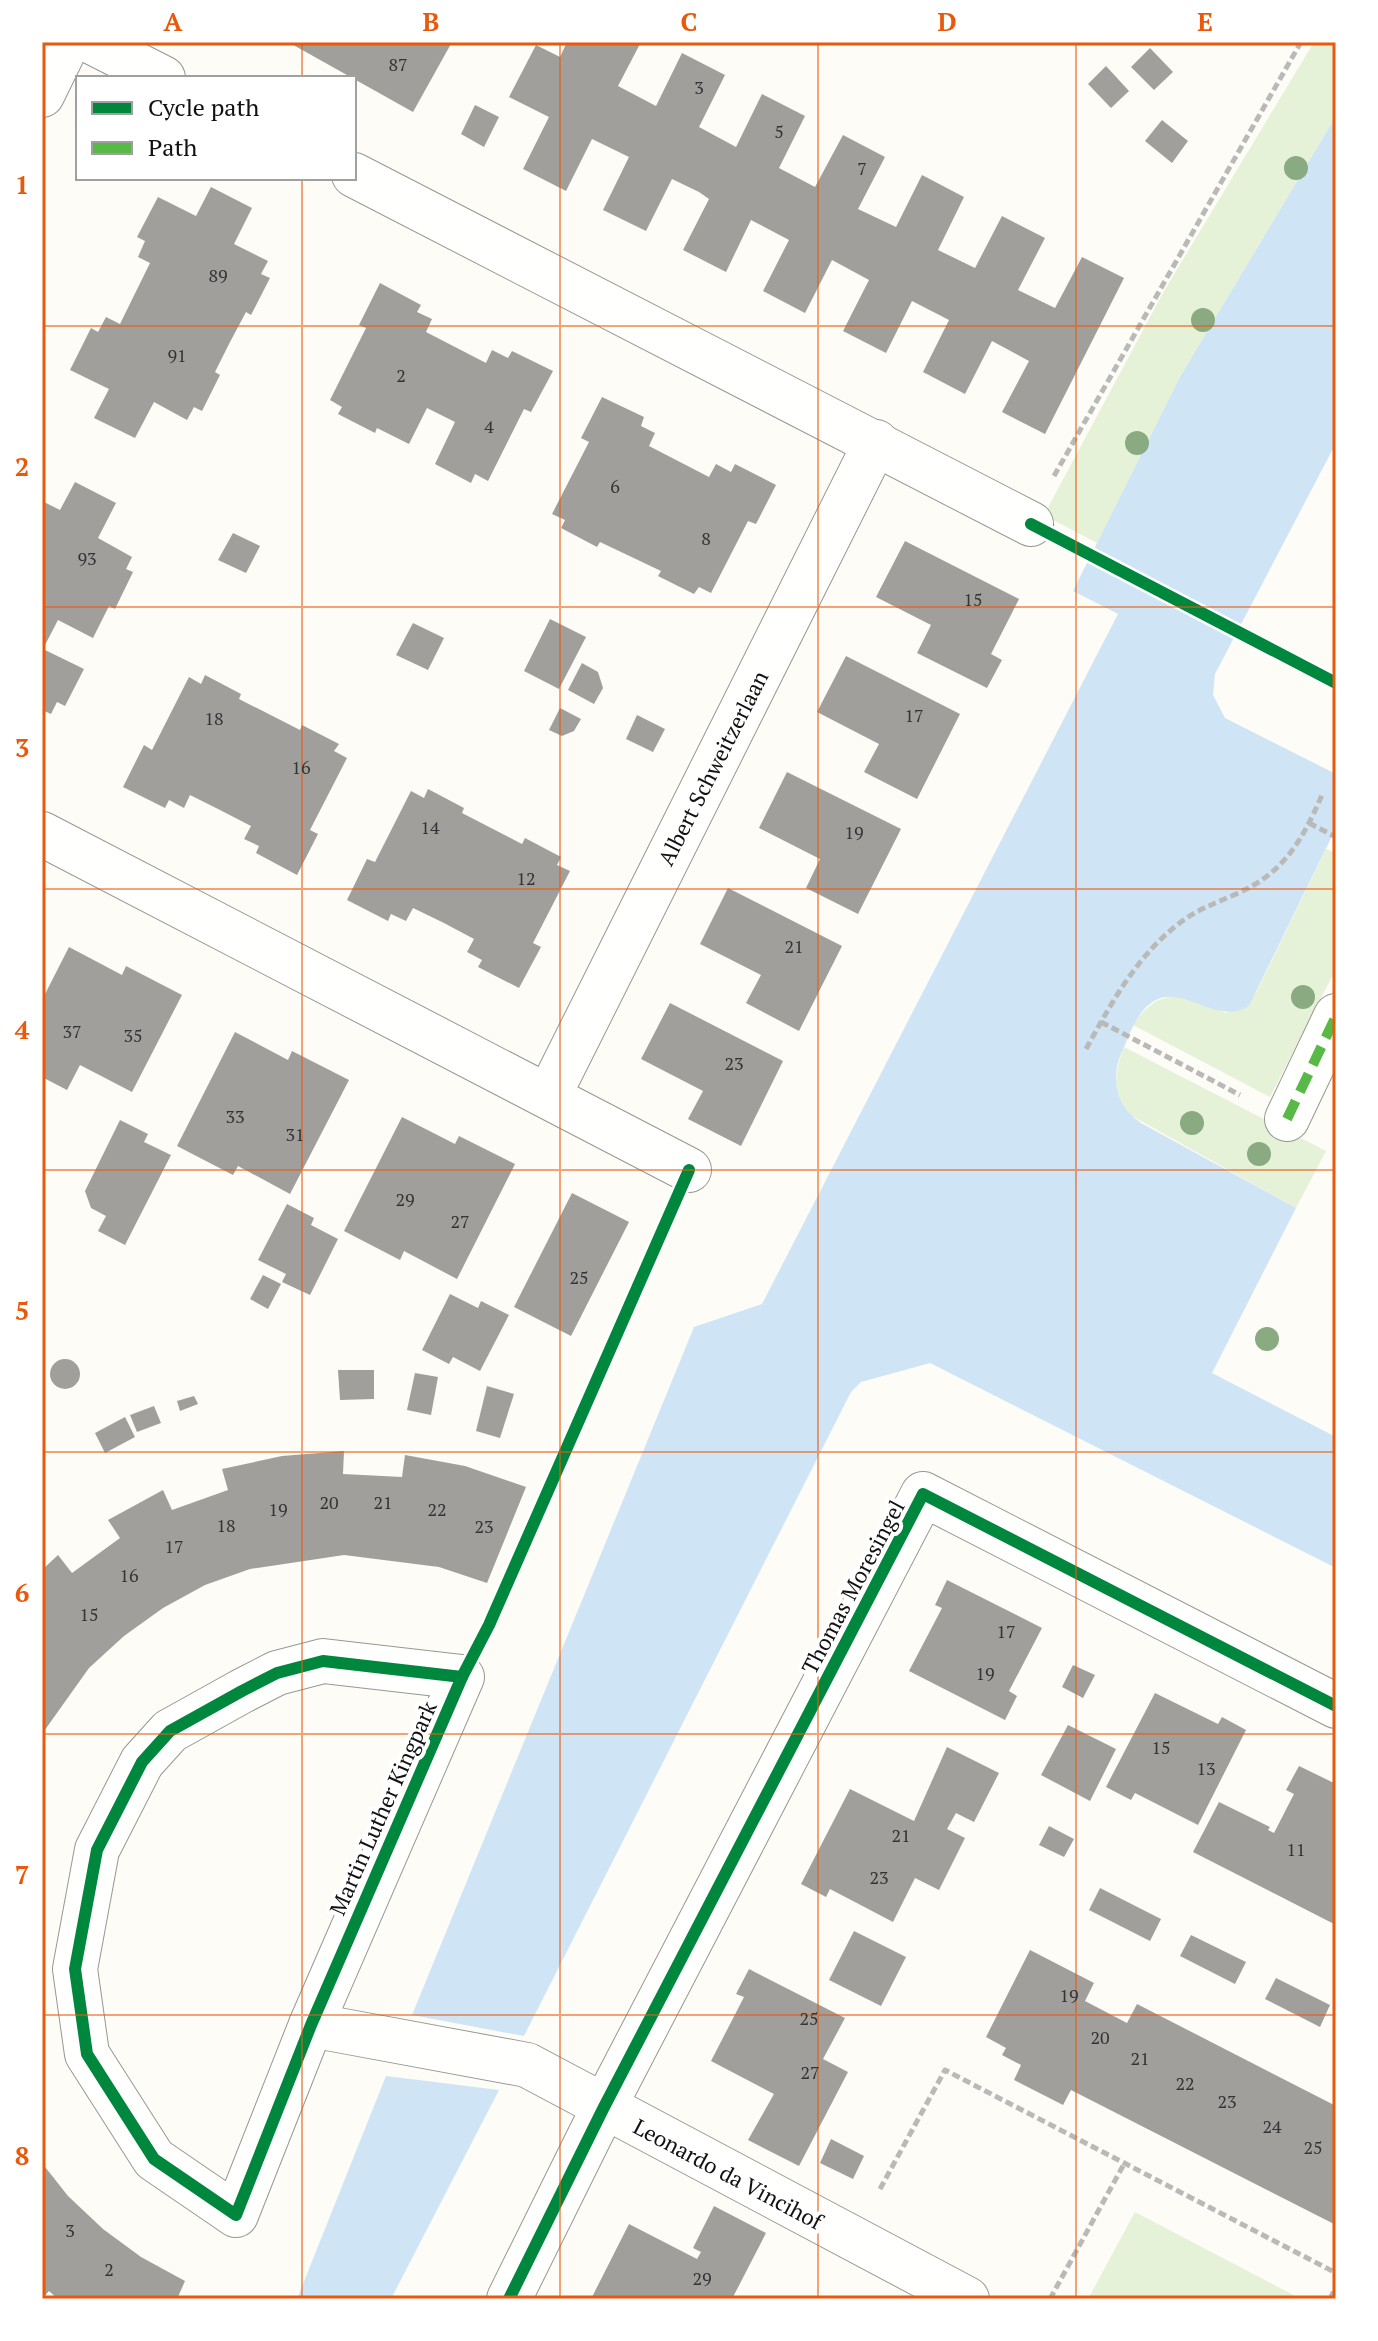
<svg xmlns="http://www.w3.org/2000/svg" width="1378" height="2341" viewBox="0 0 1378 2341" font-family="'PT Serif',serif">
<rect width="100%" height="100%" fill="#fdfcf7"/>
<g fill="#e5f2d8">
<polygon points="1314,42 1336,42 1336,116 1181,375 1097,543 1044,515 1164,291"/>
<path d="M1326 849 1336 853V969L1270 1097 1133 1025C1162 982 1186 996 1226 1013L1256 993Z"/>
<path d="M1124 1047 1326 1151 1296 1208 1132 1116C1111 1094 1114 1073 1124 1047Z"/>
<polygon points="1135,2212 1301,2299 1088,2299"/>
</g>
<g fill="#cfe5f6">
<path d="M1336 116V443L1215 674 1213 695 1225 718 1336 774V828L1249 1006C1208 1033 1164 953 1129 1035 1124 1048 1116 1062 1116 1076 1116 1098 1124 1110 1141 1123L1296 1208 1212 1373 1336 1437V1568L930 1363 861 1382 851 1392 524 2036 412 2015 694 1327 762 1304 1118 614 1073 591 1181 375Z"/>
<polygon points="386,2076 499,2090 391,2299 297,2299"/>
</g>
<g fill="#a19f9c">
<polygon points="288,42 452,42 413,112"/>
<polygon points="567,42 641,42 618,86 656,106 682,53 725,75 699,127 736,147 762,94 805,116 779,168 815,187 843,135 885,157 858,209 896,227 922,175 964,197 938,250 975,268 1002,216 1045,238 1018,290 1055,308 1082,257 1124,278 1045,434 1002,412 1029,361 992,341 965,394 923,372 949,320 912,301 886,353 843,331 869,280 832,260 805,313 763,291 789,240 751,220 726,272 683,250 709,199 699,192 672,179 646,231 603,210 629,157 592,139 566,191 523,169 549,117 509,97 536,45 560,57"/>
<polygon points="1150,48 1173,72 1154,90 1131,67"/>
<polygon points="1106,66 1129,91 1111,108 1088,84"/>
<polygon points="475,105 499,117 484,147 461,134"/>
<polygon points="1162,120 1188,141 1172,163 1145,141"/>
<polygon points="211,187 252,208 234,244 268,261 261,274 270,278 251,315 246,312 230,342 215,372 220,375 202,411 194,407 187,420 154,402 135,438 94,418 109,389 70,370 91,328 98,332 106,317 120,324 150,263 138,257 145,241 137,237 158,197 196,216"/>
<polygon points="380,283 421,305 417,312 432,319 426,332 486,363 492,350 508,358 512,351 553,371 531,412 524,409 488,481 475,474 471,483 435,464 455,422 427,408 409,444 377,428 375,433 338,414 342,407 330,400 366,328 359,325"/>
<polygon points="602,397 644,417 641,426 655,433 649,446 709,477 716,464 731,472 735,464 776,485 756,524 748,521 711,593 699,587 694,594 658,576 661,571 600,542 597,547 561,528 565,520 552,514 589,442 581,438"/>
<polygon points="75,482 116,503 98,538 132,557 126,569 133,572 115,609 109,606 93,638 58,620 43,649 84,669 65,706 57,702 51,714 42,710 42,501 60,510"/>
<polygon points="233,533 260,546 246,573 218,560"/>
<polygon points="905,541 1019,599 991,654 1002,660 987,688 917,653 931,625 876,597"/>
<polygon points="550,619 586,637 559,689 524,671"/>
<polygon points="413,623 444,638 428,670 396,655"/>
<polygon points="846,656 960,714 917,799 864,772 879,744 817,712"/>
<polygon points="582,663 598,672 603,688 594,704 568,690"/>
<polygon points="205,675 241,694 239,699 300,730 302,725 339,744 334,751 347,758 310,830 318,834 297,875 256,853 259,846 244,839 251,826 220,810 190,795 184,808 169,800 165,808 123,787 144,745 152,750 189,677 201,684"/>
<polygon points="560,708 581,719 574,731 562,736 549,730"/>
<polygon points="637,715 665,729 653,752 626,739"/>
<polygon points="787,772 901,829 858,914 806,888 820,859 759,828"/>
<polygon points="428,789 464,808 462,813 522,844 525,838 561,857 557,865 570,871 533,943 541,947 519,988 478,967 482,960 467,952 474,939 444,923 413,908 406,921 391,914 388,921 347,900 367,859 375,862 411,791 424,798"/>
<polygon points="728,888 842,946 799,1031 746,1003 761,975 700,944"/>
<polygon points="69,947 122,975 126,966 182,995 132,1092 80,1065 67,1090 42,1077 42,1000"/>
<polygon points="670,1003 783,1061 741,1146 688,1119 703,1091 641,1059"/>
<polygon points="235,1032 288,1060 292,1051 349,1080 290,1194 238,1166 233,1175 177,1146"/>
<polygon points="402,1117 455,1144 459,1136 515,1164 457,1279 404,1251 400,1260 344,1231"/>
<polygon points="120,1120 148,1134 144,1142 171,1155 125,1245 98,1231 106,1216 91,1208 85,1191"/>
<polygon points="572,1193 629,1222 571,1336 514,1307"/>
<polygon points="287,1204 314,1218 311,1225 338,1239 310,1295 282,1282 286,1274 258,1260"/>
<polygon points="263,1275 281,1284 268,1309 250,1299"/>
<polygon points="450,1294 478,1308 481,1301 509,1315 480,1371 453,1357 449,1364 422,1350"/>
<circle cx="65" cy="1374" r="15"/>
<polygon points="338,1370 374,1370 374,1399 340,1400"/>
<polygon points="415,1373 438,1377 431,1415 407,1410"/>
<polygon points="487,1386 514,1394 500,1438 476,1431"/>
<polygon points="194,1396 198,1404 180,1411 177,1401"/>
<polygon points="154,1406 161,1423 137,1432 130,1415"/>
<polygon points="125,1417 135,1437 105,1453 95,1433"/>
<polygon points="344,1451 343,1474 402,1477 405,1455 465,1466 526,1487 487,1583 439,1567 344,1555 250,1569 205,1585 163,1608 124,1636 89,1668 42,1734 42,1570 58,1555 72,1573 120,1538 108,1520 163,1490 172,1510 228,1490 222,1469 282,1456"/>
<polygon points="947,1580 1042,1628 1009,1691 1017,1696 1005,1720 909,1671 942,1608 935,1605"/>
<polygon points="1073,1665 1095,1675 1083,1698 1062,1687"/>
<polygon points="1155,1693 1218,1724 1222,1717 1246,1730 1198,1825 1135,1793 1131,1800 1106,1787"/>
<polygon points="1068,1725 1116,1749 1090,1801 1041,1775"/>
<polygon points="947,1747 999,1773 974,1822 956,1813 947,1829 965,1838 939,1890 915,1878 893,1922 830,1889 826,1897 801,1884 850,1789 914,1821"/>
<polygon points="1299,1766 1336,1784 1336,1925 1193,1852 1219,1802 1270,1827 1268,1830 1274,1833 1294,1794 1286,1790"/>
<polygon points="1049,1826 1074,1839 1064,1857 1039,1845"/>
<polygon points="1100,1888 1161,1919 1150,1941 1089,1910"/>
<polygon points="854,1931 906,1957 881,2006 829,1980"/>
<polygon points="1191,1935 1246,1962 1235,1984 1180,1956"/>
<polygon points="1030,1950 1094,1983 1085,2001 1127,2023 1137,2004 1336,2106 1336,2225 1071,2090 1063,2105 1014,2080 1021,2065 1002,2055 1006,2048 986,2037"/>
<polygon points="749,1969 845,2018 823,2059 848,2072 799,2166 748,2140 774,2094 711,2061 744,1997 736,1994"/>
<polygon points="1276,1978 1330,2005 1320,2027 1265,1999"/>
<polygon points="831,2139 864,2156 853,2179 820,2163"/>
<polygon points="42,2163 68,2196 103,2229 141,2257 185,2281 177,2299 58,2299 49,2291 42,2299"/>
<polygon points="714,2206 766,2233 732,2299 591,2299 629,2224 697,2259 701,2252 693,2248"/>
</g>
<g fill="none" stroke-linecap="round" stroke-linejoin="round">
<g stroke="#979795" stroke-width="46">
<g id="minor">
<polyline points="92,42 163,78"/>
<polyline points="42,95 68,42"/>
<polyline points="354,175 1031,524"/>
<polyline points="42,834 689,1170"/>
<polyline points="549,1095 876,442"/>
<polyline points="1287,1119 1336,1016"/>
<polygon points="323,1661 462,1677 311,2025 236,2215 154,2159 87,2054 75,1969 97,1850 142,1762 170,1731 242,1691 277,1673"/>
<polyline points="311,2025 527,2065 967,2299"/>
<polyline points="509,2299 603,2109 923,1494 1336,1706"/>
</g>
</g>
<g stroke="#b9b9b8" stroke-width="5" stroke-dasharray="8 4" stroke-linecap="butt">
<polyline points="1054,476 1301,42"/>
<polyline points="1309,823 1336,837"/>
<polyline points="1101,1022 1240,1095"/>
<path d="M1086 1049C1112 1002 1137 955 1181 922 1198 909 1216 903 1236 894 1283 874 1302 841 1322 795"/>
<polyline points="880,2189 945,2070 1336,2273"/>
<polyline points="1050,2299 1124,2164"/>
<polyline points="1330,2299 1336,2286"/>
</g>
<use href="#minor" stroke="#fffffe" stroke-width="44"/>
<polyline stroke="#58b947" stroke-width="10" stroke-dasharray="20 10" stroke-linecap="butt" points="1287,1119 1336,1016"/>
<g stroke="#fff" stroke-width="17">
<g id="cycleway">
<polyline points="1031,524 1336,683"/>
<polygon points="323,1661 462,1677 311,2025 236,2215 154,2159 87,2054 75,1969 97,1850 142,1762 170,1731 242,1691 277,1673"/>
<polyline points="462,1677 489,1625 689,1170"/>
<polyline points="509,2299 603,2109 923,1494 1336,1706"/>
</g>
</g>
<use href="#cycleway" stroke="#00873e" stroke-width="12"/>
</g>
<g fill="#8aab82">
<circle cx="1296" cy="168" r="12"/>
<circle cx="1203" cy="320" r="12"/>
<circle cx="1137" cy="443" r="12"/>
<circle cx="1303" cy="997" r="12"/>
<circle cx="1192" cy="1123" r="12"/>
<circle cx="1259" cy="1154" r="12"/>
<circle cx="1267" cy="1339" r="12"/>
</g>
<path fill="none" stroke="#e8590c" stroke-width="2" stroke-opacity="0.55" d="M302 42V78M560 42V2299M818 42V2299M1076 42V2299M302 178V2299M42 326H1336M42 607H1336M42 889H1336M42 1170H1336M42 1452H1336M42 1734H1336M42 2015H1336"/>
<g text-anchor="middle" stroke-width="8" stroke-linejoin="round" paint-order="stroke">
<g font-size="18" fill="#353434">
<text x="398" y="71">87</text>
<text x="699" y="94">3</text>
<text x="779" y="138">5</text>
<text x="862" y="175">7</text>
<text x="218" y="282">89</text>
<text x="177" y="362">91</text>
<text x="401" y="382">2</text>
<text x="489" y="433">4</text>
<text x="615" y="493">6</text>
<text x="706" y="545">8</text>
<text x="87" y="565">93</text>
<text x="973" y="606">15</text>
<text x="914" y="722">17</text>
<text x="214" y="725">18</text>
<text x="301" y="774">16</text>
<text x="430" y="834">14</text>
<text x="854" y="839">19</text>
<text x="526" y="885">12</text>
<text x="794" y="953">21</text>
<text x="72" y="1038">37</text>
<text x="133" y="1042">35</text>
<text x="734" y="1070">23</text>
<text x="235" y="1123">33</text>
<text x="295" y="1141">31</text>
<text x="405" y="1206">29</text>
<text x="460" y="1228">27</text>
<text x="579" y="1284">25</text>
<text x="329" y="1509">20</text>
<text x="383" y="1509">21</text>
<text x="278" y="1516">19</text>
<text x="437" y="1516">22</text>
<text x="226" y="1532">18</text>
<text x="484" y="1533">23</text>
<text x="174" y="1553">17</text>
<text x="129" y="1582">16</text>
<text x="89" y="1621">15</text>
<text x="1006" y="1638">17</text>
<text x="985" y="1680">19</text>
<text x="1161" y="1754">15</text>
<text x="1206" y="1775">13</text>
<text x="901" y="1842">21</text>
<text x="1296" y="1856">11</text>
<text x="879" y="1884">23</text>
<text x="1069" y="2002">19</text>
<text x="809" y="2025">25</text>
<text x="1100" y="2044">20</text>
<text x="1140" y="2065">21</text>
<text x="810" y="2079">27</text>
<text x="1185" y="2090">22</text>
<text x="1227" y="2108">23</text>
<text x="1272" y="2133">24</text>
<text x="1313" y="2154">25</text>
<text x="70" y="2237">3</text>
<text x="109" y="2276">2</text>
<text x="702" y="2285">29</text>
</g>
<g font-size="22" fill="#111" stroke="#fff">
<text transform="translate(713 768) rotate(-63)" y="8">Albert Schweitzerlaan</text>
<text transform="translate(853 1587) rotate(-62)" y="8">Thomas Moresingel</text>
<text transform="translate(383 1808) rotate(-66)" y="8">Martin Luther Kingpark</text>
<text transform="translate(728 2174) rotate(28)" y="8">Leonardo da Vincihof</text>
</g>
</g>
<rect width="1378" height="2341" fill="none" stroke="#ffffff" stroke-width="88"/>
<rect x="76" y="76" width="280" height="104" fill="#ffffff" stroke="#a0a0a0" stroke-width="2"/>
<rect x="92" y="102" width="40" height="12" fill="#00873e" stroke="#a0a0a0" stroke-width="2"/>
<text x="148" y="116" font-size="24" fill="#111111">Cycle path</text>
<rect x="92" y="142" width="40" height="12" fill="#58b947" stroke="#a0a0a0" stroke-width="2"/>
<text x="148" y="156" font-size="24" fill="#111111">Path</text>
<rect x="44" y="44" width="1290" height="2253" fill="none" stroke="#e8590c" stroke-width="3"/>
<g font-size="26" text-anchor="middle" font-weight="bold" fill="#e8590c">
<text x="173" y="31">A</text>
<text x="431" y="31">B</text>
<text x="689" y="31">C</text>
<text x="947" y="31">D</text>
<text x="1205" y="31">E</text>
<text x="22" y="194">1</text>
<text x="22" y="476">2</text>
<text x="22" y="757">3</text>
<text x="22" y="1039">4</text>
<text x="22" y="1320">5</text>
<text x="22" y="1602">6</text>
<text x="22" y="1884">7</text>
<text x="22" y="2165">8</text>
</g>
</svg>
